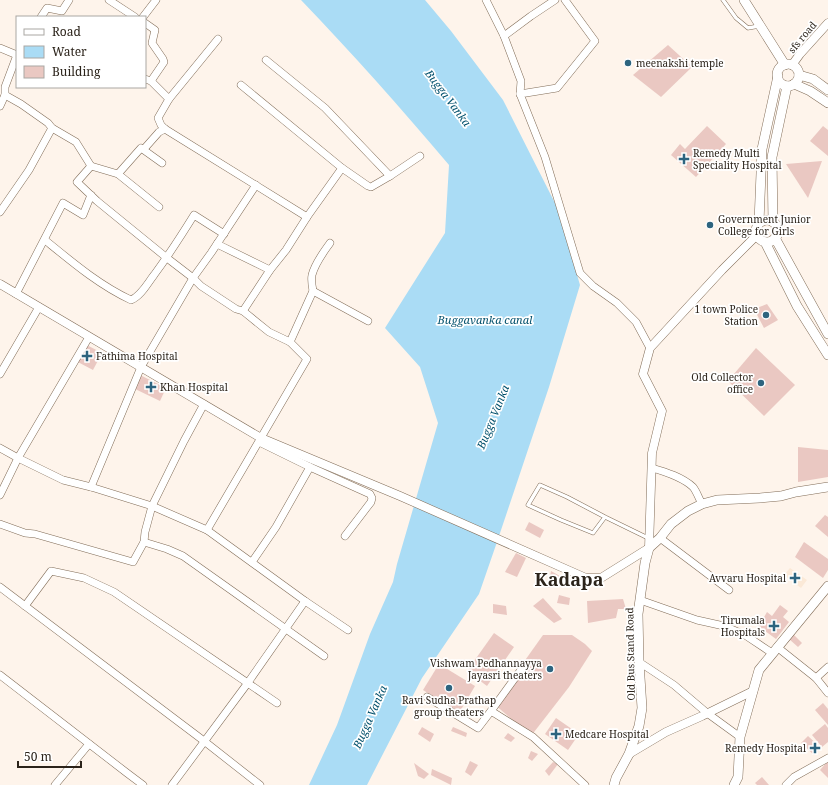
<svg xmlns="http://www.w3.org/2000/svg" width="828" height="785" viewBox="0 0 828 785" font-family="'Noto Serif',serif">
<rect width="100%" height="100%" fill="#fef4eb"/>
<polygon fill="#fbe9d7" points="790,568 807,580 801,588 784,575"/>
<path fill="#aadcf5" d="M301 0H425L451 31 503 100 558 209 580 285 549 387 497 542 479 594 422 678 367 785H309L337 725 370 634 393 582 397 564 438 423 420 367 385 328 445 233 449 165C401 108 352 53 301 0Z"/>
<g fill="#eac8c2">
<polygon points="668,45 692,67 661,97 633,75"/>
<polygon points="707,126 726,144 696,177 671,155 680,144 685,149"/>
<polygon points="823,126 828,130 828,156 810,141"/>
<polygon points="822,161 808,198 786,164"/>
<polygon points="767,304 778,320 764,328 754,309"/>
<polygon points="83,343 102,353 93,370 74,360"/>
<polygon points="756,348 795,385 764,416 728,381"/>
<polygon points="140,375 166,388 160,401 133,388"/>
<polygon points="798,447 828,450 828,477 798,482"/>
<polygon points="825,515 828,517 828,537 815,526"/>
<polygon points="529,522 544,530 540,538 525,530"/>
<polygon points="804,542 828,559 828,570 823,578 795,557"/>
<polygon points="516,553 526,558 517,577 505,572"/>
<polygon points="551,571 560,576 558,580 550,576"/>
<polygon points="549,579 564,584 557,587 545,588"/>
<polygon points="559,595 570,598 569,605 557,603"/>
<polygon points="543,598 562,619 554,623 533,606"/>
<polygon points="623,599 626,609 618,609 616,618 588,623 587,601"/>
<polygon points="493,604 506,606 507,615 493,613"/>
<polygon points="780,605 788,611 783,617 789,622 776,639 754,623 759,616 763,619 767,612 772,616"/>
<polygon points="494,633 514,647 487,686 467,671"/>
<polygon points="793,634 802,643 798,647 789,639"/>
<polygon points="543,635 572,635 585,644 592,651 569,687 531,736 494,704"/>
<polygon points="439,664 475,686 459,713 423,690"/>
<polygon points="823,703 828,709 828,725 815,710"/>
<polygon points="556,718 579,734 568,750 545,734"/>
<polygon points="825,724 828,728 828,742 822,747 812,735"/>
<polygon points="422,727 434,734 430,742 418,734"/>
<polygon points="453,727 467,733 466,737 451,731"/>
<polygon points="508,733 515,738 511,742 504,738"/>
<polygon points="808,736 821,748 814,755 801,743"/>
<polygon points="531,751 538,754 532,761 528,758"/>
<polygon points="470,761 478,765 471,776 465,772"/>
<polygon points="553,762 558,764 549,776 545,771"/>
<polygon points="827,762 828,762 828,778 820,770"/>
<polygon points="414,763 429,774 424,779 418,776"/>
<polygon points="432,769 452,778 451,785 431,775"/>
<polygon points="762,777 769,785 757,785 755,783"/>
</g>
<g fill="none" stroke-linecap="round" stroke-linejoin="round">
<g stroke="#826d58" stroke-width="4.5">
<g id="service">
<polyline points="723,0 736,18 748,28 759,26"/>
<polyline points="605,517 593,533 561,520 528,505 540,485 567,497 605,517 648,538"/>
</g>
</g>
<g stroke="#826d58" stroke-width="8">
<g id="minor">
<polyline points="109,0 135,17"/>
<polyline points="486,0 504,36"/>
<polyline points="565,0 595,41 557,88 520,94 545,157 580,273 593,286 617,303 636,322 650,348"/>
<polyline points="41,17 47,8 62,11 69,0"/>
<polyline points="143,17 156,0"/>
<polyline points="145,23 155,30 152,43 163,59 164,62 151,81"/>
<polyline points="0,48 17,55"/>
<polyline points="266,60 325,108 390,176"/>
<polyline points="145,79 151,81 169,99 158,118 161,125 165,129 307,217 342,168 368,186 371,187 390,176 420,156"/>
<polyline points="241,85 342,168"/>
<polyline points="520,94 521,81 504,36 531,16 555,0"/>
<polyline points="5,95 21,104 48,123 52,128 76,142 91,166 118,174 141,148 162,163"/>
<polyline points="169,99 218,39"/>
<polyline points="0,106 5,95 5,87 17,55"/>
<polyline points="144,149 159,132 165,129"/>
<polyline points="91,166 77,182 97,201 167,258 193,278 201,286 236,309 243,311 269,332 290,342 307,359 207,530"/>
<polyline points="118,174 159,207"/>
<polyline points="0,212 29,170 52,128"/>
<path d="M45 240C72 262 99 285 131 300 141 296 147 284 154 275 168 256 181 236 194 215L224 234"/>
<path d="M330 243C323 253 315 263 312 275 311 280 312 286 313 291L368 321"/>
<polyline points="217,244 270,270"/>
<polyline points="16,294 63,203 83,215 91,195"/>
<polyline points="243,311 270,270 286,250 307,217"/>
<polyline points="290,342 313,291"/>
<polyline points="0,374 39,307"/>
<polyline points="259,442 310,467 370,494 372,498 371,502 345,536"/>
<polyline points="0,448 18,458 63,480 91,487 152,506 207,530 305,601 348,630"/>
<path d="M652 468C666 472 682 477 693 487 697 492 699 499 702 504"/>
<polyline points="91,487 141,367 193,278 211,253 256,185"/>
<polyline points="0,495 18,458 89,337"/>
<polyline points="0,524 25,533 35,534 133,562 144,542 145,532 152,506 184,441 204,404"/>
<polyline points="660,538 729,590"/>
<polyline points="144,542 167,549 183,556 324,656"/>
<polyline points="252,562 276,527 310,467"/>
<polyline points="0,587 204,741 260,785"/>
<polyline points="640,600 697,620 724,626 745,635 772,653"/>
<polyline points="25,606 51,571 84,578 114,592 277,703"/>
<polyline points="777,647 816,678 828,693"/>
<polyline points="639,662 674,685 707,713 740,737"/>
<polyline points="0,675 127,773 143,785"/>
<polyline points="816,678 828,667"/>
<polyline points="427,697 478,728 491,711 533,737 585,785"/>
<polyline points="491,711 523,667"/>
<polyline points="55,785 89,744"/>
<polyline points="172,785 247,684 305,601"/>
<polyline points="786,785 794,777 828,758"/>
</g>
</g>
<g stroke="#826d58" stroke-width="9">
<g id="tertiary">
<polyline points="792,65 800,54 828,23"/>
<polyline points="0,284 261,438 400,496 586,578 601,578 649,548 652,453 662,411 643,374 650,348 722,270 756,236"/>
<polyline points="629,754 666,732 702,716 753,691"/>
</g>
</g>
<g stroke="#826d58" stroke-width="10">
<g id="secondary">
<polyline points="744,0 785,65"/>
<circle cx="788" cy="75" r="11"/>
<polyline points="799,75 813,79 828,90"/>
<polyline points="794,84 810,91 828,103"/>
<circle cx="767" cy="231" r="11"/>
<polyline points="759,222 762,149 778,76"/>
<polyline points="773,222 772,157 787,86"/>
<polyline points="775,238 828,334"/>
<polyline points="765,242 797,306 828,355"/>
<polyline points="614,785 616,778 629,754 639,726 642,708 639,662 638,614 645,563 649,548 660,538 671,524 688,511 702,504 717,500 760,498 781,496 796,492 828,487"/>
<polyline points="734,785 738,777 740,737 759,670 828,586"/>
</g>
</g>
<use href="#service" stroke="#fff" stroke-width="3.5"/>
<use href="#minor" stroke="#fff" stroke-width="7"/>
<use href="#tertiary" stroke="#fff" stroke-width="8"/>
<use href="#secondary" stroke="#fff" stroke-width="9"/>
</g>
<g fill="#2d647f" stroke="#fff" stroke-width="1.5">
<circle cx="628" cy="63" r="4"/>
<path d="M682 153h4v4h4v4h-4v4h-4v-4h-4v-4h4z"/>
<circle cx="710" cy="225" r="4"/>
<circle cx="766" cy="315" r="4"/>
<path d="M85 350h4v4h4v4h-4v4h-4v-4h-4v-4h4z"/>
<circle cx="761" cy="383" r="4"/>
<path d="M149 381h4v4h4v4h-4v4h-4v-4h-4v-4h4z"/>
<path d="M793 572h4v4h4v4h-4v4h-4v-4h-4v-4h4z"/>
<path d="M772 620h4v4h4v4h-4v4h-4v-4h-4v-4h4z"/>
<circle cx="550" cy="669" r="4"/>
<circle cx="449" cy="688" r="4"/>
<path d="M554 728h4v4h4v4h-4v4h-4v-4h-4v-4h4z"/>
<path d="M813 742h4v4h4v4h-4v4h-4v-4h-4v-4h4z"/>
</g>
<g text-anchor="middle" stroke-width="3.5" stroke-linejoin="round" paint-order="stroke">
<g font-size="10" fill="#2b231a" stroke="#fff">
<text transform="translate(802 37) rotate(-50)" y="4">sfs road</text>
<text transform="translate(630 654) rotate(-91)" y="4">Old Bus Stand Road</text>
</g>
<g font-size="10" fill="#2b231a" stroke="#fff" text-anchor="start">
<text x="636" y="67">meenakshi temple</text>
<text x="693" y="157">Remedy Multi<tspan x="693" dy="12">Speciality Hospital</tspan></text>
<text x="718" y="223">Government Junior<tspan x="718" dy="12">College for Girls</tspan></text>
<text x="758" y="313" text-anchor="end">1 town Police<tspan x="758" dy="12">Station</tspan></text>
<text x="96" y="360">Fathima Hospital</text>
<text x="753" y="381" text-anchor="end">Old Collector<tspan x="753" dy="12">office</tspan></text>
<text x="160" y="391">Khan Hospital</text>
<text x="786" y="582" text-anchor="end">Avvaru Hospital</text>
<text x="765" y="624" text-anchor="end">Tirumala<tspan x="765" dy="12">Hospitals</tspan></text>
<text x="542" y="667" text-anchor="end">Vishwam Pedhannayya<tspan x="542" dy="12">Jayasri theaters</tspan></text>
<text x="449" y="704" text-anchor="middle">Ravi Sudha Prathap<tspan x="449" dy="12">group theaters</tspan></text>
<text x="565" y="738">Medcare Hospital</text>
<text x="806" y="752" text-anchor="end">Remedy Hospital</text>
</g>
<g font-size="11" font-style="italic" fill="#03516d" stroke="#fff">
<text transform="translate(448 98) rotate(53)" y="4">Bugga Vanka</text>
<text x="485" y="324">Buggavanka canal</text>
<text transform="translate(493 417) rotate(-68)" y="4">Bugga Vanka</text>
<text transform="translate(370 717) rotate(-66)" y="4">Bugga Vanka</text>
</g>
<g font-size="18" font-weight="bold" fill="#2b231a" stroke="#fff">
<text x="569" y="586">Kadapa</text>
</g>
</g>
<rect x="16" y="16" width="130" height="72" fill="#ffffff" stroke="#aaa7a3"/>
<rect x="24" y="29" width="20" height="6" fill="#ffffff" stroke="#aaa7a3"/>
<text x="52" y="36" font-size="12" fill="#2b231a">Road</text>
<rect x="24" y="46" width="20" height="12" fill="#aadcf5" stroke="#aaa7a3"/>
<text x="52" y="56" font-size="12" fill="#2b231a">Water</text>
<rect x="24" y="66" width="20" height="12" fill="#eac8c2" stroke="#aaa7a3"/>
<text x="52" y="76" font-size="12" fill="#2b231a">Building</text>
<path d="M18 761v6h63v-6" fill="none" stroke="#2b231a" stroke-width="2"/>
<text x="24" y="761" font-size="12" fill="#2b231a" stroke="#ffffff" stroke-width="3" paint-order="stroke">50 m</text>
</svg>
